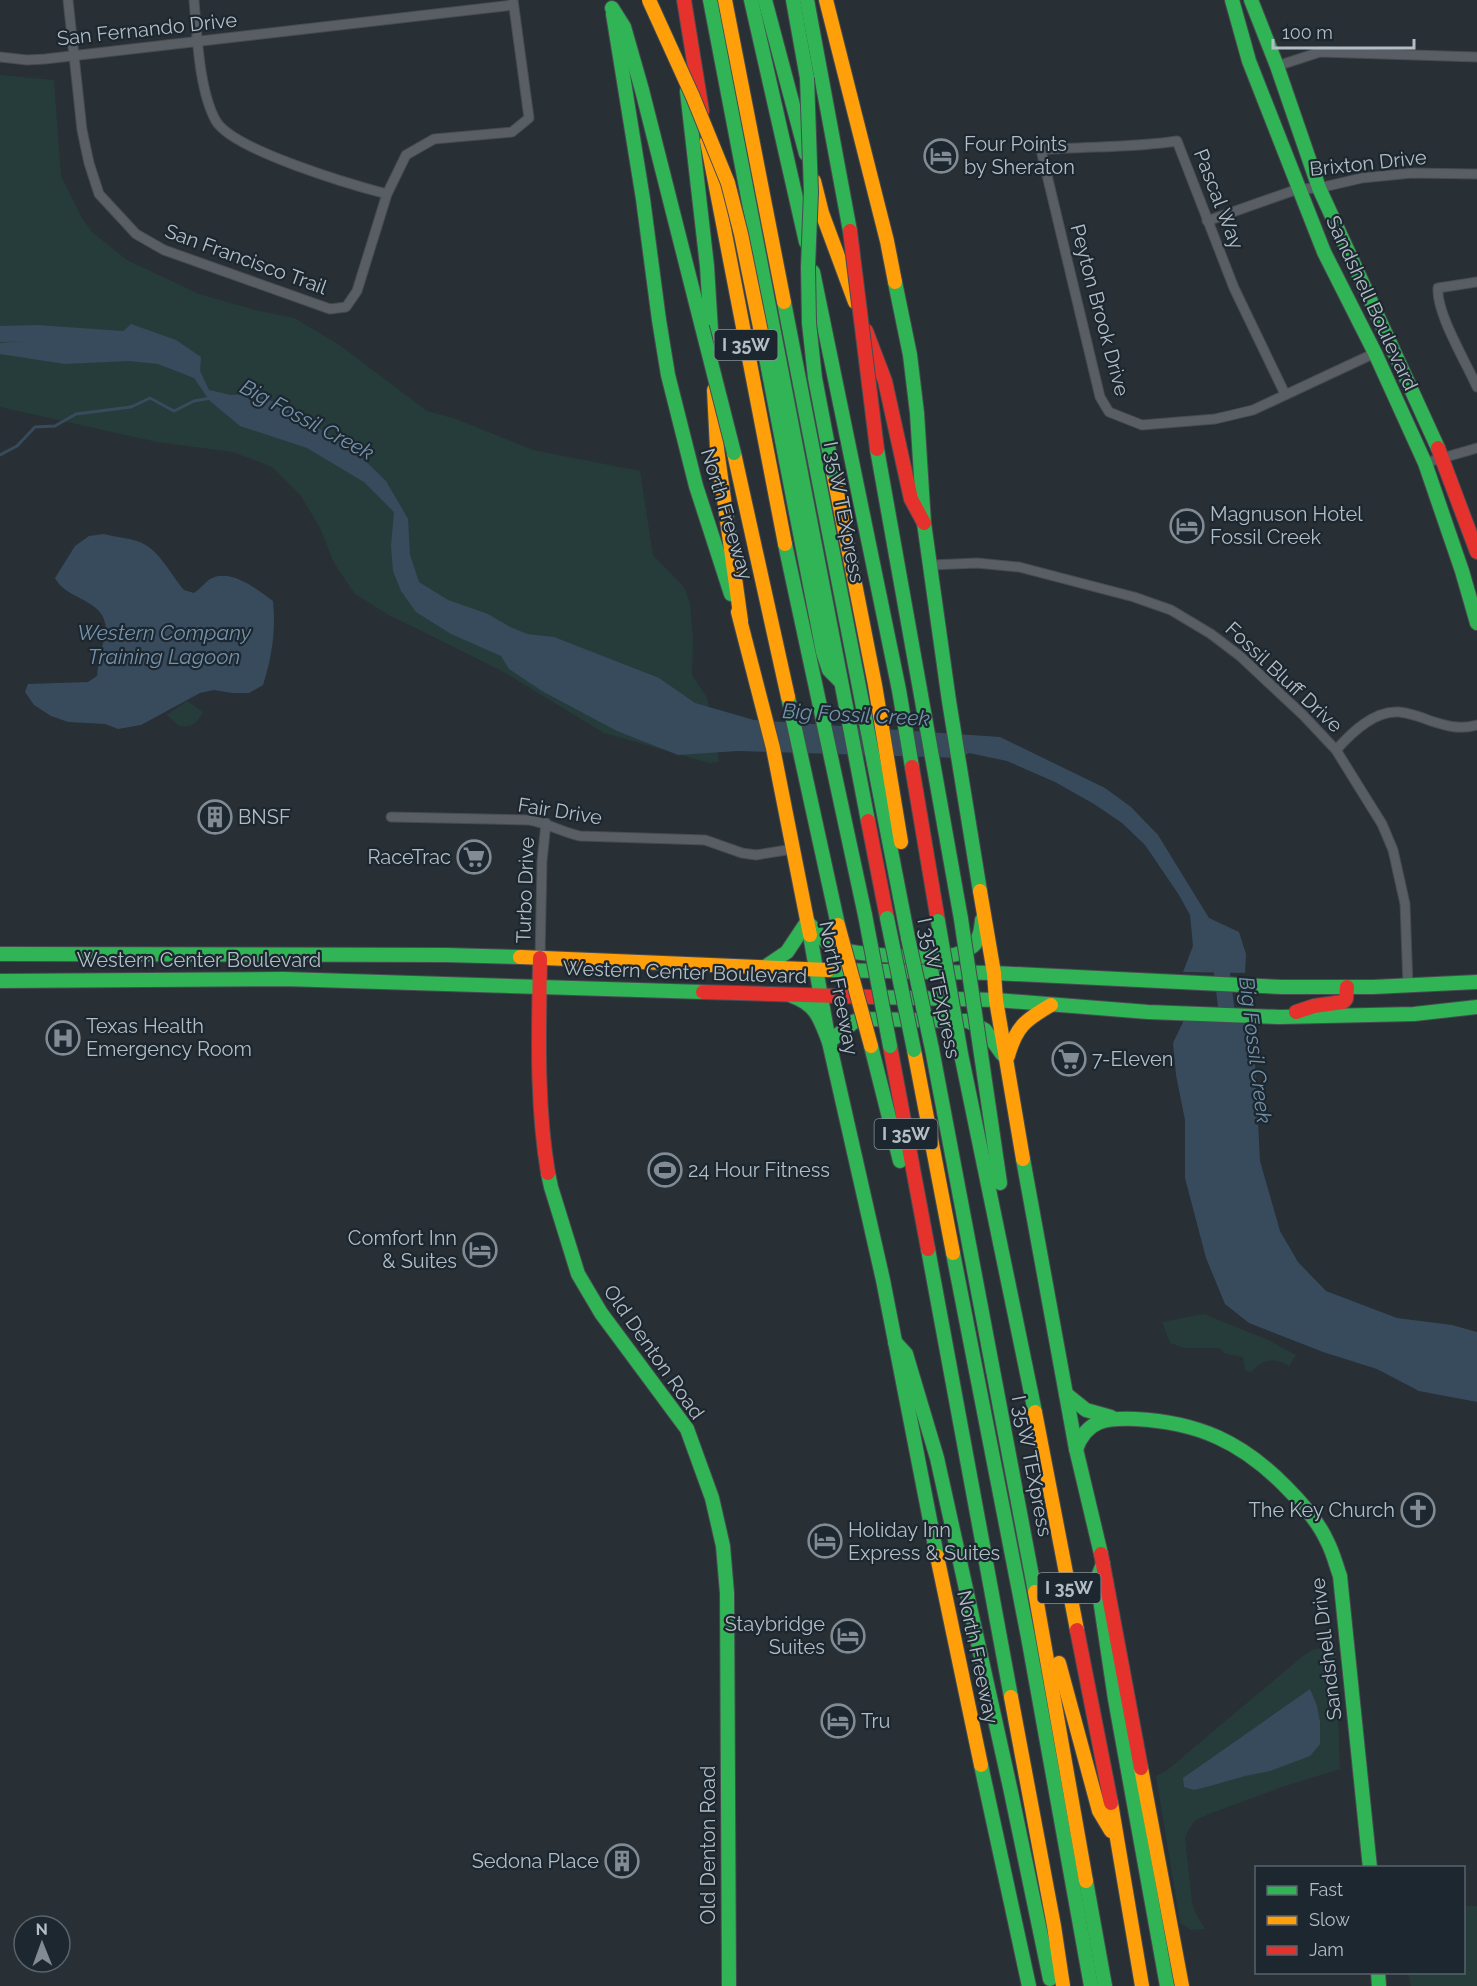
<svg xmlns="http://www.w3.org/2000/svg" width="1477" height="1986" viewBox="0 0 1477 1986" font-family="Raleway,sans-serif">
<rect width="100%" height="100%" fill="#282f35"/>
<g fill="#263c3b">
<polygon points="0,75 54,80 61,176 82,218 92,232 127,260 199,294 255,310 294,318 338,344 427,411 456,419 533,450 640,471 653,555 684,587 690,603 693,638 692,675 707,698 719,762 709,763 604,733 502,671 387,614 355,594 334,563 320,528 301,496 272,467 233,452 157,442 0,407"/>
<path d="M187 701 203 712C196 724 193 727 179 726L167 715Z"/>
<path d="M1204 1314 1268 1340 1296 1355 1289 1366C1274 1357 1263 1359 1251 1372L1245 1370 1243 1357 1226 1354 1219 1348H1184L1170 1343 1162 1322Z"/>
<polygon points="1327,1648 1336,1650 1340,1769 1282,1787 1209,1814 1196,1820 1189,1829 1185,1838 1192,1903 1196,1914 1205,1929 1191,1930 1180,1923 1156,1776 1166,1771 1303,1656 1314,1649"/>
<polygon points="1464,1906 1477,1906 1477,1986 1411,1986 1408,1973 1464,1972"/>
</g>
<g fill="#374b5d">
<polygon points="131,324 176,340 201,357 200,371 209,390 231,395 255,394 276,403 353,449 386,481 408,519 410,555 419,582 448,600 488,614 510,627 527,634 554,637 659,678 695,703 754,720 1000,737 1105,788 1131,807 1158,835 1209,918 1239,932 1246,954 1245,973 1183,972 1193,946 1190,915 1179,895 1145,845 1122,823 1094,804 1055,782 1007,761 969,753 961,758 738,751 678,755 617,731 542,691 509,669 501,656 451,634 416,612 401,591 393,571 391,546 394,512 364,482 307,448 240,426 210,401 194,378 158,364 129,361 65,364 0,354 0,343 58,338 73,341 119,335"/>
<path d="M104 534C115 537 127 538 137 541 159 548 170 574 184 590L194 593C200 589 206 581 212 578 232 569 258 590 273 601 276 630 272 657 263 685L249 693H232L214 690 200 693 141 725 118 729 105 724 68 722 51 716 34 705 25 692 28 684 88 682 97 676C98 666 99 657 102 647 103 643 105 638 106 634 108 597 68 603 55 578L75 546 89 536Z"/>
<polygon points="1184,1020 1253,1024 1260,1161 1280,1231 1298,1262 1326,1291 1397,1318 1452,1325 1477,1332 1477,1402 1419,1391 1377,1369 1323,1352 1249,1323 1225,1304 1206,1258 1185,1178 1185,1120 1176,1075 1173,1043"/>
<polygon points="1310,1689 1317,1706 1320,1722 1320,1744 1310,1756 1270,1771 1245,1776 1210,1786 1194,1790 1184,1787 1183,1778"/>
</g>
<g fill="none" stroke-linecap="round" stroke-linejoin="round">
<polyline stroke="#374b5d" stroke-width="3" points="0,455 17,446 35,427 55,426 76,414 131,407 150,398 174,411 194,401 211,398"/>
<g stroke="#374b5d" stroke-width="16">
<polyline points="0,334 37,333 122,339"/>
<polyline points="1219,950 1229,1029"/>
</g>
<g stroke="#474b50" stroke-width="11">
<g id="street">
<polyline points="68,0 82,130 89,163 99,194 136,234 164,250 330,309 346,307 357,291 387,194 406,155 434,139 512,132 529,118 513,0"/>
<path d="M194 0C197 35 199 91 216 121 233 150 352 185 387 194"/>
<polyline points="0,57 27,60 45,59 513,5"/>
<polyline points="1277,66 1320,52 1477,57"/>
<polyline points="1207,221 1298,189 1319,188 1362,178 1412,173 1477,174"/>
<path d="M1477 282 1438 288C1436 313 1466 362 1477 387"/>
<path d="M1285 394 1234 288 1177 141C1132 148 1087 146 1041 150L1100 397 1109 412 1142 425 1215 419 1253 410 1375 353"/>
<polyline points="1425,463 1477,448"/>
<polyline points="931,565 977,563 1019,567 1134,597 1171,610 1211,634 1240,656 1303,715 1336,750 1382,824 1393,850 1405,904 1408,986"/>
<path d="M1336 750C1351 733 1374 710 1399 712 1410 713 1421 717 1431 721 1447 726 1460 730 1477 725"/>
<path d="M391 817 529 820C547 823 562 832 580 836L705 840 742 853 756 855 793 849"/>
<polyline points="540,958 542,861 546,823"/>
</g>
</g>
<g stroke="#474b50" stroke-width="16">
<g id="fast">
<polyline points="710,0 868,821"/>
<polyline points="751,0 806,242"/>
<polyline points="765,0 806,154"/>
<polyline points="793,0 807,78"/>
<polyline points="807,0 850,231"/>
<polyline points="1232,0 1249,61 1324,252 1375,353 1425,463 1462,571 1477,623"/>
<polyline points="1251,0 1277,66 1319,188 1438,448"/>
<polyline points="612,8 624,27 642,90 702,327"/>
<polyline points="613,14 643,199 659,320 668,375 696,486 731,594"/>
<polyline points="687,91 707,266 712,347"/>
<polyline points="813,272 899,690 912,767"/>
<polyline points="895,282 910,355 917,413 924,523 949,701 980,891"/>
<polyline points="784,302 908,938"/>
<polyline points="761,332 823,652 829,670 840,681"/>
<polyline points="877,449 961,919"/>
<polyline points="785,544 865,915"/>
<polyline points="788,697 838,925"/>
<path d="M807 922C816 930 823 942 835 947 854 956 924 958 947 956 955 955 966 952 973 946 980 939 981 929 982 920"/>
<polyline points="810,935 829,1042 883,1280 937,1556"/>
<polyline points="0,954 446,955 520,957"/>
<polyline points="765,967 787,952 807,922"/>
<polyline points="828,970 994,973 1282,987 1373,987 1477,982"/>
<polyline points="0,981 284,979 703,992"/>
<path d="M792 996C817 1005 820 1019 829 1042L855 1021 864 1019 968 1021 985 1030 1002 1054"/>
<polyline points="873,997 996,1000 1148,1012 1280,1017 1414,1014 1477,1007"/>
<polyline points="871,1046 900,1161"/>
<polyline points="932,1049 1035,1592"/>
<polyline points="961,1054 1035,1412"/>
<polyline points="981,1054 1000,1183"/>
<polyline points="1023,1159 1076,1449 1101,1554"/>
<polyline points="548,1173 551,1187 578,1274 601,1313 687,1429 712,1498 723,1546 727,1593 729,1986"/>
<polyline points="928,1249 1011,1697"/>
<polyline points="953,1253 1028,1637 1091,1986"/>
<polyline points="895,1342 906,1354 937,1458 1011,1792 1050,1979"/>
<polyline points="1066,1394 1086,1410 1111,1417"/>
<path d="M1076 1449C1087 1419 1107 1418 1135 1419 1198 1422 1242 1442 1286 1487 1302 1503 1318 1521 1327 1541 1333 1552 1336 1565 1340 1576L1370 1868"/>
<polyline points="1103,1564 1097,1579 1115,1699 1167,1986"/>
<polyline points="981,1765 1029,1986"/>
<polyline points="1086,1881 1105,1986"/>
<polyline points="1378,1972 1379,1986"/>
</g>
</g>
<g stroke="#474b50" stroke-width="16">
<g id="slow">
<polyline points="725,0 784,302"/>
<polyline points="826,0 887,241 895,282"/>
<polyline points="707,141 785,544"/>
<polyline points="814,181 822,213 855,302"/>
<polyline points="714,390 717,449 741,621"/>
<polyline points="734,453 788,697"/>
<polyline points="833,472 875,685 901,842"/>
<polyline points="738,612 773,748 810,935"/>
<polyline points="980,891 994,973 996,1000 1023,1159"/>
<polyline points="520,957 828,970"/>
<polyline points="914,1050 953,1253"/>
<path d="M1008 1056C1016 1027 1025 1020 1051 1005"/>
<polyline points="1035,1412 1077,1630"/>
<polyline points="937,1556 981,1765"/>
<polyline points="1035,1592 1086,1881"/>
<polyline points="1059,1663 1099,1811 1111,1831"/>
<polyline points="1011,1697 1054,1926 1063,1986"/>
<polyline points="1141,1768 1182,1986"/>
<polyline points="1111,1803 1142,1986"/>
</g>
</g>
<g stroke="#474b50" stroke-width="16">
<g id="jam">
<polyline points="684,0 702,111"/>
<polyline points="866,331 885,381 911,499 924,523"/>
<polyline points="1438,448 1477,552"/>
<polyline points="912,767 938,921"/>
<polyline points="868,821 887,918"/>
<path d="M540 958C539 1029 536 1102 548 1173"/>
<polyline points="703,992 873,997"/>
<polyline points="1296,1012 1314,1006 1343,1002 1346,999 1347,987"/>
<polyline points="890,1046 928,1249"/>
<polyline points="1101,1554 1141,1768"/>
<polyline points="1077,1630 1111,1803"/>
</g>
</g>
<use href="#street" stroke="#585e63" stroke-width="9"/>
<use href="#fast" stroke="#30b455" stroke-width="14"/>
<use href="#slow" stroke="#ff9f0a" stroke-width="14"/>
<use href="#jam" stroke="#e5322d" stroke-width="14"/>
<g stroke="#454b51" stroke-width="16" stroke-linecap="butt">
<g id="fast-bridge">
<polyline points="807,78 811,192 808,267 809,323 815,378 833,472"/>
<polyline points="702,327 734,453"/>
<polyline points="865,915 890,1046"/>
<polyline points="887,918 914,1050"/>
<polyline points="961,919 981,1054"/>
<polyline points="938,921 961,1054"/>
<polyline points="908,938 932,1049"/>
</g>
</g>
<g stroke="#454b51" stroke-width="16" stroke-linecap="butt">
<g id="slow-bridge">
<polyline points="649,0 693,97 728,183 741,234 761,332"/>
<polyline points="838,925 871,1046"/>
</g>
</g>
<g stroke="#454b51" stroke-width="16" stroke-linecap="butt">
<polyline id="jam-bridge" points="850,231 877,449"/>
</g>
<use href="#fast-bridge" stroke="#30b455" stroke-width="14"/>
<use href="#slow-bridge" stroke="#ff9f0a" stroke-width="14"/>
<use href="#jam-bridge" stroke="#e5322d" stroke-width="14"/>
</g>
<defs>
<g id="hotel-ring" transform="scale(1.725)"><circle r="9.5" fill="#1c2730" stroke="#828b93" stroke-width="1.5"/><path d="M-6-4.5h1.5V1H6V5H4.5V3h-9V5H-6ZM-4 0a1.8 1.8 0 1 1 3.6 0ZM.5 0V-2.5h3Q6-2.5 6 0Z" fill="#828b93"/></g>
<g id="building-ring" transform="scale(1.725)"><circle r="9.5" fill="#1c2730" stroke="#828b93" stroke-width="1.5"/><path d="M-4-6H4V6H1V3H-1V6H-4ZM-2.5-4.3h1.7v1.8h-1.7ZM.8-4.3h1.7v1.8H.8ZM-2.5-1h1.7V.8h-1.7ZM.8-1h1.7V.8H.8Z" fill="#828b93"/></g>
<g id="supermarket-ring" transform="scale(1.725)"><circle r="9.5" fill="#1c2730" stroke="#828b93" stroke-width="1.5"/><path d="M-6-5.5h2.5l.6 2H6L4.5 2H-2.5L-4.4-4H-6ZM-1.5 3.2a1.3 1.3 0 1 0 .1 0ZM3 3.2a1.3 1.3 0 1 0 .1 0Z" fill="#828b93"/></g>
<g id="hospital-ring" transform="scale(1.725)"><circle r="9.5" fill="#1c2730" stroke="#828b93" stroke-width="1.5"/><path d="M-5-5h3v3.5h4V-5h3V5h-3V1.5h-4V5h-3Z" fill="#828b93"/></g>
<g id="stadium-ring" transform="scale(1.725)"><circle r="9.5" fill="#1c2730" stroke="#828b93" stroke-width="1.5"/><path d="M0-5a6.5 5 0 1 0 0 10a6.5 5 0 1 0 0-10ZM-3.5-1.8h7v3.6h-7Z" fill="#828b93"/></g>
<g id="church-ring" transform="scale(1.725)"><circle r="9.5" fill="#1c2730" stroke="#828b93" stroke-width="1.5"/><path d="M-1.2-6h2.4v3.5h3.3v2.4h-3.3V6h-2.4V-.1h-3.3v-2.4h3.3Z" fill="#828b93"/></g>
</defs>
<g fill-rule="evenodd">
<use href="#hotel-ring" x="941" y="156"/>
<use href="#hotel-ring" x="1187" y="526"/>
<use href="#building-ring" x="215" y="817"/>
<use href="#supermarket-ring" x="474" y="857"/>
<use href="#hospital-ring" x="63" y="1038"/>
<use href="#supermarket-ring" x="1069" y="1059"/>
<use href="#stadium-ring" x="665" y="1170"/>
<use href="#hotel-ring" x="480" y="1250"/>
<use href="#church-ring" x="1418" y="1510"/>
<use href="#hotel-ring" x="825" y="1541"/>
<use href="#hotel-ring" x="848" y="1636"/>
<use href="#hotel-ring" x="838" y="1721"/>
<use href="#building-ring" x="622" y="1861"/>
</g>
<g text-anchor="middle" stroke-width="4.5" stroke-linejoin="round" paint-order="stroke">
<g fill="#1c2730" stroke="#869099" stroke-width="1.5">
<rect x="714.5" y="330" width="63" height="30" rx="4.5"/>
<rect x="874.5" y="1119" width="63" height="30" rx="4.5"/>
<rect x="1037.5" y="1573" width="63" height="30" rx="4.5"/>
</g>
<g font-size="18" font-weight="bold" fill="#b3bdc6">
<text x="746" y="351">I 35W</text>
<text x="906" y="1140">I 35W</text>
<text x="1069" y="1594">I 35W</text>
</g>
<g font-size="20" fill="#b3bdc6" stroke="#1c2730">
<text transform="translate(147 29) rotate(-6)" y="7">San Fernando Drive</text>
<text transform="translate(1368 163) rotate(-6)" y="7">Brixton Drive</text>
<text transform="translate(1219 199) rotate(69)" y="7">Pascal Way</text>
<text transform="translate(246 259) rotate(20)" y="7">San Francisco Trail</text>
<text transform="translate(1372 303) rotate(65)" y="7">Sandshell Boulevard</text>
<text transform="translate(1100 310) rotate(75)" y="7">Peyton Brook Drive</text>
<text transform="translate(844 512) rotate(79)" y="7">I 35W TEXpress</text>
<text transform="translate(727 514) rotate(73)" y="7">North Freeway</text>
<text transform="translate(1284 677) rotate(43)" y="7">Fossil Bluff Drive</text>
<text transform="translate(560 811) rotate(9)" y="7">Fair Drive</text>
<text transform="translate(525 890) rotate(-88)" y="7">Turbo Drive</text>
<text x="199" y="967">Western Center Boulevard</text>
<text transform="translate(685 972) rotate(2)" y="7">Western Center Boulevard</text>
<text transform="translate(839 988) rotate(79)" y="7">North Freeway</text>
<text transform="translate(939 988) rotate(78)" y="7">I 35W TEXpress</text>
<text transform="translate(654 1352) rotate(55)" y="7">Old Denton Road</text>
<text transform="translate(1032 1466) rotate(79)" y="7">I 35W TEXpress</text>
<text transform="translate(1326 1649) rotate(-97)" y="7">Sandshell Drive</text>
<text transform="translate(978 1657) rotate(78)" y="7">North Freeway</text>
<text transform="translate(708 1845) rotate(-90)" y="7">Old Denton Road</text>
</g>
<g font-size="20" fill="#b3bdc6" stroke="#1c2730" text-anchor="start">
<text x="964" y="151">Four Points<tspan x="964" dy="23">by Sheraton</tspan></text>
<text x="1210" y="521">Magnuson Hotel<tspan x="1210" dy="23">Fossil Creek</tspan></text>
<text x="238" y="824">BNSF</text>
<text x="451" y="864" text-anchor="end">RaceTrac</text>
<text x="86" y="1033">Texas Health<tspan x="86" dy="23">Emergency Room</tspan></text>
<text x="1092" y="1066">7-Eleven</text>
<text x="688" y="1177">24 Hour Fitness</text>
<text x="457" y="1245" text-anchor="end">Comfort Inn<tspan x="457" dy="23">&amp; Suites</tspan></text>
<text x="1395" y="1517" text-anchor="end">The Key Church</text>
<text x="848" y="1537">Holiday Inn<tspan x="848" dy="23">Express &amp; Suites</tspan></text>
<text x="825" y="1631" text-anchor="end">Staybridge<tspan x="825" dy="23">Suites</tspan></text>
<text x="861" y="1728">Tru</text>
<text x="599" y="1868" text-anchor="end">Sedona Place</text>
</g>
<g font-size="21" font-style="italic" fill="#7491a9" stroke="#1c2730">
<text transform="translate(307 420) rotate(28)" y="7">Big Fossil Creek</text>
<text x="164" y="640">Western Company<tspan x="164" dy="24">Training Lagoon</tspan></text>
<text transform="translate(856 715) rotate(3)" y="7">Big Fossil Creek</text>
<text transform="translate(1255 1050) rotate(83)" y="7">Big Fossil Creek</text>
</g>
</g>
<rect x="1255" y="1866" width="210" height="108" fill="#1c2730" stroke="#58636c" stroke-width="1.5"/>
<rect x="1267" y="1886" width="30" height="9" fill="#30b455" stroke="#58636c" stroke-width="1.5"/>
<text x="1309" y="1896" font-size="18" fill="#b3bdc6">Fast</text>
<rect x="1267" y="1916" width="30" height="9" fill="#ff9f0a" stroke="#58636c" stroke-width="1.5"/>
<text x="1309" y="1926" font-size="18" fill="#b3bdc6">Slow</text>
<rect x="1267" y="1946" width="30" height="9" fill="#e5322d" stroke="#58636c" stroke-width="1.5"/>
<text x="1309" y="1956" font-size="18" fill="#b3bdc6">Jam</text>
<g transform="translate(42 1944) rotate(359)"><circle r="28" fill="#1c2730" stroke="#58636c" stroke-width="1.5"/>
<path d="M0-4.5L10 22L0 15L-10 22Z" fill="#828b93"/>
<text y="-9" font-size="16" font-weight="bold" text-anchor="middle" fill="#b3bdc6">N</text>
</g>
<path d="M1273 39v9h141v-9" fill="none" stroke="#b3bdc6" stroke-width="3"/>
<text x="1282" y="39" font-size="18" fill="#b3bdc6" stroke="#1c2730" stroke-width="4.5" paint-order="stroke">100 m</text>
</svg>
